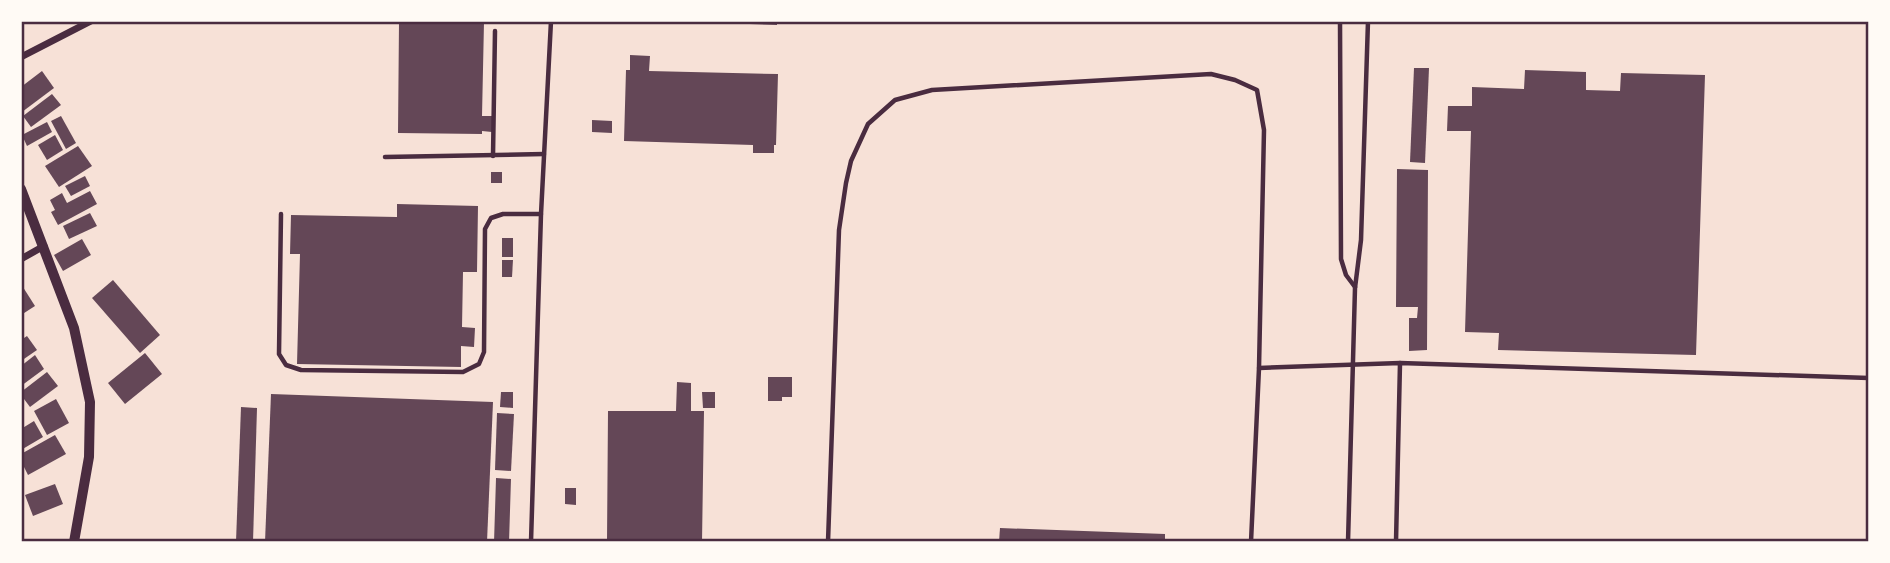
<svg xmlns="http://www.w3.org/2000/svg" width="1890" height="563" viewBox="0 0 1890 563" font-family="'Archivo Narrow',sans-serif">
<rect width="100%" height="100%" fill="#f7e1d7"/>
<g fill="#644757">
<polygon points="750,21 777,21 777,25 750,24"/>
<polygon points="399,22 484,22 482,116 492,116 492,132 482,131 482,134 398,133"/>
<polygon points="630,55 650,56 649,71 778,74 776,145 774,145 774,153 753,153 753,145 624,141 626,70 630,70"/>
<polygon points="1414,68 1429,68 1425,163 1410,162"/>
<polygon points="1525,70 1586,72 1586,90 1620,91 1621,73 1705,75 1696,355 1498,350 1499,333 1465,332 1471,131 1447,131 1448,106 1472,106 1472,87 1524,89"/>
<polygon points="42,71 54,88 22,112 21,87"/>
<polygon points="52,94 61,105 31,127 23,116"/>
<polygon points="61,116 76,143 66,149 51,121"/>
<polygon points="592,120 612,121 612,133 592,132"/>
<polygon points="47,122 52,132 27,146 22,135"/>
<polygon points="55,135 63,150 47,160 38,145"/>
<polygon points="78,146 92,166 59,187 45,166"/>
<polygon points="1397,169 1428,170 1427,350 1409,351 1409,318 1417,318 1418,307 1396,307"/>
<rect x="491" y="172" width="11" height="11"/>
<polygon points="85,176 90,186 71,196 65,186"/>
<polygon points="90,191 97,204 58,225 51,212 55,210 50,200 62,193 67,203"/>
<polygon points="397,204 478,206 477,272 463,272 462,327 475,328 474,347 461,346 461,367 297,364 300,254 290,254 291,215 397,217"/>
<polygon points="90,213 97,226 69,239 63,226"/>
<rect x="502" y="238" width="11" height="19"/>
<polygon points="82,239 91,255 63,271 54,255"/>
<polygon points="502,260 513,260 512,277 502,277"/>
<polygon points="113,280 160,335 140,353 92,298"/>
<polygon points="21,284 35,306 21,315"/>
<polygon points="27,336 37,350 21,361 21,340"/>
<polygon points="145,353 162,374 125,404 108,383"/>
<polygon points="35,355 44,369 21,386 21,366"/>
<polygon points="47,372 58,386 30,407 21,395 21,392"/>
<polygon points="768,377 792,377 792,397 782,397 782,401 768,401"/>
<polygon points="677,382 691,383 691,411 704,411 702,542 607,542 608,411 676,411"/>
<polygon points="501,392 513,392 513,408 500,407"/>
<polygon points="702,392 715,392 715,408 703,408"/>
<polygon points="271,394 493,402 487,542 265,542"/>
<polygon points="56,399 69,423 47,435 34,411"/>
<polygon points="241,407 257,408 253,542 236,542"/>
<polygon points="497,413 514,414 511,471 495,470"/>
<polygon points="34,421 43,437 21,450 21,429"/>
<polygon points="55,435 66,454 28,475 21,461 21,454"/>
<polygon points="496,478 511,479 509,542 494,542"/>
<polygon points="55,484 63,504 33,516 25,495"/>
<polygon points="565,488 576,488 576,505 565,504"/>
<polygon points="1000,528 1165,534 1165,542 999,542"/>
</g>
<g fill="none" stroke-linecap="round" stroke-linejoin="round">
<g stroke="#4a2c40" stroke-width="4.5">
<polyline points="1340,21 1341,259 1346,275 1355,287"/>
<polyline points="493,156 495,31"/>
<polyline points="385,157 544,154"/>
<polyline points="281,214 279,354 286,365 301,370 463,372 479,364 484,352 485,229 491,218 503,214 541,214"/>
<polyline points="1259,368 1400,363 1869,378"/>
<polyline points="531,542 541,214 551,21"/>
<polyline points="828,542 839,230 846,183 851,161 868,124 895,100 932,90 1211,74 1235,80 1257,90 1264,130 1259,368 1251,542"/>
<polyline points="1348,542 1355,288 1361,240 1368,21"/>
<polyline points="1396,542 1400,363"/>
</g>
<g stroke="#4a2c40" stroke-width="7">
<polyline points="21,57 91,21"/>
<polyline points="21,259 44,246"/>
</g>
<polyline stroke="#4a2c40" stroke-width="10" points="21,189 74,328 90,402 89,457 74,542"/>
</g>
<rect width="1890" height="563" fill="none" stroke="#fffaf5" stroke-width="46"/>
<rect x="23" y="23" width="1844" height="517" fill="none" stroke="#4a2c40" stroke-width="2.5"/>
</svg>
